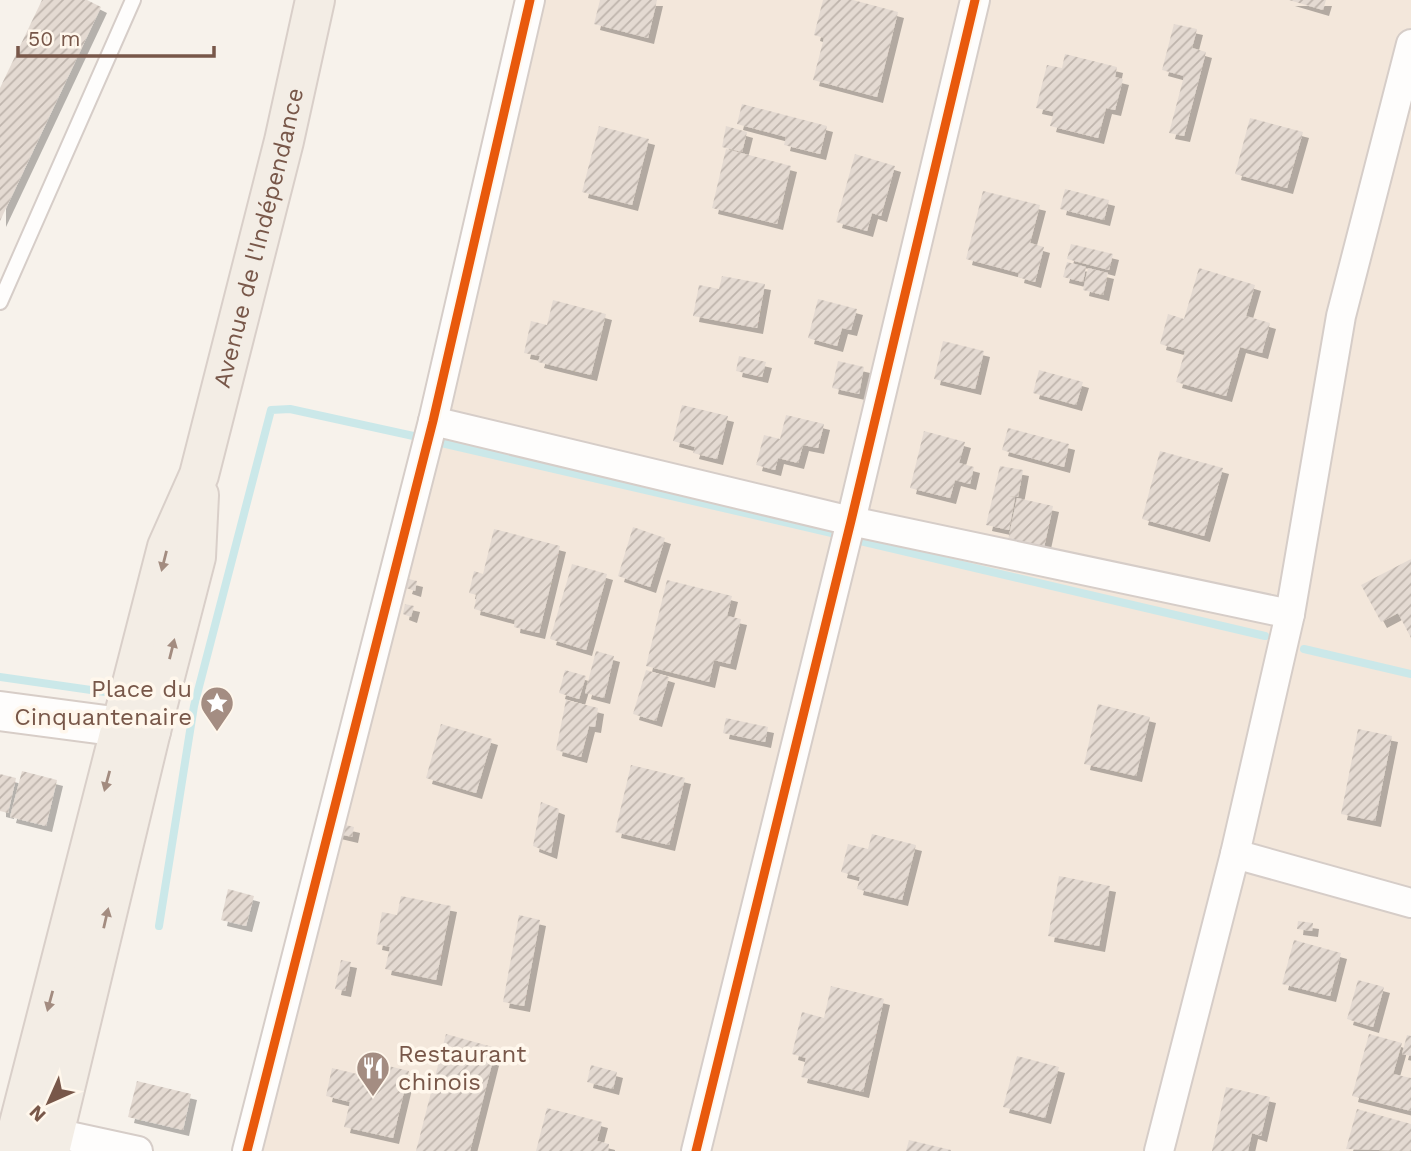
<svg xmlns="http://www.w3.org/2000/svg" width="1411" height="1151" viewBox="0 0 1411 1151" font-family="'Work Sans',sans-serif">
<defs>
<pattern id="building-hatch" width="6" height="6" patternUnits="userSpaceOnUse" patternTransform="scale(1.75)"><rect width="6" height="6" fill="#e4dad2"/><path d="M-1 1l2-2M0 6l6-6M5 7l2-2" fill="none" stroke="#beb4ac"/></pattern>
<filter id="shadow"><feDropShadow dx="6" dy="6" stdDeviation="0" flood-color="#0004"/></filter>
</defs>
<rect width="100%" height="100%" fill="#f7f2eb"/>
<polygon fill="#f3e7db" points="528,0 1411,0 1411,1151 235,1151"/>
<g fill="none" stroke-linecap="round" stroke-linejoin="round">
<g stroke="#cbe8e9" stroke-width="8">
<polyline points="437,442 836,534"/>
<polyline points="856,540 1265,636"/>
<polyline points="1304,649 1411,674"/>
<polyline points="0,677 112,693"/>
<polyline points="159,926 194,706 271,410 290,409 418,437"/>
</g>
</g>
<g fill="url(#building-hatch)" filter="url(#shadow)">
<polygon points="42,0 87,0 101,7 0,221 0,88"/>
<polygon points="600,0 657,0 648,38 594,24"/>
<polygon points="823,0 853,0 898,12 877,97 813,80 824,38 814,35"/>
<polygon points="1289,0 1326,0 1323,10"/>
<polygon points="1174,24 1197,29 1192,48 1206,52 1184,136 1169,133 1184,76 1162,70"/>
<polygon points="1065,54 1117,67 1115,77 1123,79 1115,110 1106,108 1098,138 1050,126 1054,112 1036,108 1047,65 1062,68"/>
<polygon points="742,104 827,126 820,154 784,145 786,137 737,124"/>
<polygon points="1250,118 1303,132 1287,188 1235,174"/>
<polygon points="599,126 649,139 632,205 582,192"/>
<polygon points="726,126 747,132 742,152 722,147"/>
<polygon points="726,149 791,166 777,224 712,208"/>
<polygon points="855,154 895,166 881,216 872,213 867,231 836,222"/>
<polygon points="1065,189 1109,200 1104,220 1060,209"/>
<polygon points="983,191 1040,205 1030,243 1044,247 1035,282 1018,277 1019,273 966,259"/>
<polygon points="1071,244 1113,254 1109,270 1067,259"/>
<polygon points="1067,262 1086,267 1083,282 1063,277"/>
<polygon points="1088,268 1108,273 1103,295 1083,290"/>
<polygon points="1199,268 1255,285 1246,316 1270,323 1262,353 1240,347 1226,396 1176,382 1185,351 1160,344 1168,314 1184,319"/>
<polygon points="722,276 765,284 757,328 693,316 699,285 719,289"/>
<polygon points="818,299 857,309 851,330 842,328 837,346 808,338"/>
<polygon points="553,300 606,314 591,375 538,362 540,356 524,353 531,321 547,325"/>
<polygon points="943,341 984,351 975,389 934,379"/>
<polygon points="739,356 766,362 762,377 736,371"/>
<polygon points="838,361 864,367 859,394 832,388"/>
<polygon points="1039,370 1083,382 1076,405 1033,393"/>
<polygon points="682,405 728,416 717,459 693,453 695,447 673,441"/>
<polygon points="786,415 824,424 818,448 803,445 798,463 778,458 775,470 756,465 764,435 780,439"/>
<polygon points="1008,428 1069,444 1064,467 1002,450"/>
<polygon points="924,431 965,442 959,463 974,467 970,484 955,480 950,498 910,488"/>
<polygon points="1160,451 1223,468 1204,536 1142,519"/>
<polygon points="1000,466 1023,470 1018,497 1009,496 1015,498 1009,530 986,525"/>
<polygon points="1017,498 1053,506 1043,552 1007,545"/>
<polygon points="633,527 665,538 650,587 618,576"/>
<polygon points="494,529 560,546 539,633 514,627 515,620 474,609 477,595 469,593 474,571 483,574"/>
<polygon points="1411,559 1411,638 1398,613 1381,622 1361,585"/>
<polygon points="572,564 607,574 586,650 550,639"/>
<polygon points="409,579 417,581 415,591 406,588"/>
<polygon points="667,580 732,596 727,616 741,619 730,664 714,660 709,682 646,666"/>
<polygon points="405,604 414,606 411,617 403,614"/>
<polygon points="596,651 614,656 604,698 585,693"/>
<polygon points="565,670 586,676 579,699 559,693"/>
<polygon points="646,670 669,677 656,721 633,714"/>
<polygon points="566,700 598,708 595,727 589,726 581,757 556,750"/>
<polygon points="1098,704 1150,717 1136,776 1084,764"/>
<polygon points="726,718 768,727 765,742 723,733"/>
<polygon points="441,724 492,739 476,793 426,778"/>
<polygon points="1358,729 1392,736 1375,821 1341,814"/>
<polygon points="631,765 685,778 669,845 615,832"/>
<polygon points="22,771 57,780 46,826 10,817"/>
<polygon points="0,774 16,778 8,813 0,811"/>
<polygon points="541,802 559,809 551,853 533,846"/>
<polygon points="337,823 354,827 352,837 335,833"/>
<polygon points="872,834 916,845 902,900 857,889 860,877 841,872 848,844 868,849"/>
<polygon points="1059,876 1110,886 1099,946 1048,936"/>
<polygon points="228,889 254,896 246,926 221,920"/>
<polygon points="401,896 451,906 436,980 385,969 390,947 376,944 382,912 397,915"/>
<polygon points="519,915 540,920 524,1006 503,1002"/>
<polygon points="1298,921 1313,923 1312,931 1297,929"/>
<polygon points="1294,940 1341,953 1330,996 1282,984"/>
<polygon points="341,960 351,962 345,991 335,989"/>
<polygon points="1358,980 1384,987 1373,1027 1347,1019"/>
<polygon points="831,986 884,999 863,1092 801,1077 806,1058 792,1054 802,1012 824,1018"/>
<polygon points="446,1034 496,1048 470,1151 416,1151"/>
<polygon points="1369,1034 1402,1043 1393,1074 1411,1078 1411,1111 1352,1096"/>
<polygon points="1407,1035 1411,1036 1411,1056 1402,1054"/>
<polygon points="1017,1056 1059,1067 1045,1118 1003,1107"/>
<polygon points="360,1059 409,1071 393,1138 344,1127 350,1102 326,1096 332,1068 357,1074"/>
<polygon points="591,1065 617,1072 613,1089 587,1082"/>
<polygon points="137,1081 191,1094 183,1130 128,1117"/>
<polygon points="1226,1087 1270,1097 1261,1136 1252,1133 1248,1151 1212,1151"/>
<polygon points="547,1108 602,1122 597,1141 609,1144 608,1151 536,1151"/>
<polygon points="1357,1109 1411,1124 1411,1151 1346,1149"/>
<polygon points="909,1140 951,1150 951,1151 906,1151"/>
</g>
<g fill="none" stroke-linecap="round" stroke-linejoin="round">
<g stroke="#d6cdc8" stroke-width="18">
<polyline id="lane" points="0,302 133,0"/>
</g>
<g stroke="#d6cdc8" stroke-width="32">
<g id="street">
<polyline points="433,421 851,521 1290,614"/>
<polyline points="1235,854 1411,903"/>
<polyline points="55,1133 138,1151"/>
<polyline points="247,1151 433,421 530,0"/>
<polyline points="696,1151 851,521 975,0"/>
<polyline points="1159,1151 1235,854 1290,614 1341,316 1411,44"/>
</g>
</g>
<g stroke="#d7cdc7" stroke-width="42">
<polyline id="secondary" points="0,711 151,731"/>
</g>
<g stroke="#d9cfc9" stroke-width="42">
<g id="primary">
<path id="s1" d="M12 1151 167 547 199 475 284 141 315 0"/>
<polyline points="50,1151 151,731 196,557 199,495"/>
</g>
</g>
<use href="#lane" stroke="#fefdfc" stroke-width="14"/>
<use href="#street" stroke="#fefdfc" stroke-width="28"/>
<use href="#secondary" stroke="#fefdfc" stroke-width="38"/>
<use href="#primary" stroke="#f3ede5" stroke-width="38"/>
<g stroke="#fff7ec" stroke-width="13">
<g id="cycleway">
<polyline points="247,1151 433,421 530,0"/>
<polyline points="696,1151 851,521 975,0"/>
</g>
</g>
<use href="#cycleway" stroke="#e8590c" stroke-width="9"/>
</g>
<defs><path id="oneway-solid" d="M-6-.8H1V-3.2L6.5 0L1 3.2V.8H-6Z" transform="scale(1.75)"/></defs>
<g fill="#a38c80">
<use href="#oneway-solid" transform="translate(164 561) rotate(104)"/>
<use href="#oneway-solid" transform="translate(172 649) rotate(-76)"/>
<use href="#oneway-solid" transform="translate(107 781) rotate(105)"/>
<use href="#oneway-solid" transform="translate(106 918) rotate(-77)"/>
<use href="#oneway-solid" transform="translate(50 1001) rotate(105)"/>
</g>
<defs>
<g id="sight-pin" transform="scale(1.75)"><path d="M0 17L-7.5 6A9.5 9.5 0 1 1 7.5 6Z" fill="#a48d82" stroke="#fff7ec"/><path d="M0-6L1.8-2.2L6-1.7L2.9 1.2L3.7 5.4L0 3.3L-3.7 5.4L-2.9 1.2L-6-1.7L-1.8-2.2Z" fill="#fff"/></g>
<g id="restaurant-pin" transform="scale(1.75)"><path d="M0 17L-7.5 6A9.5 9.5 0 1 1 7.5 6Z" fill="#a48d82" stroke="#fff7ec"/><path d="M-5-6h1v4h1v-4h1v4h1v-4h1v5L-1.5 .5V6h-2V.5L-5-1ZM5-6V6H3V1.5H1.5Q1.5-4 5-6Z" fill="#fff"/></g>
</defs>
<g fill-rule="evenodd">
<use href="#sight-pin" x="217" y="703"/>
<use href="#restaurant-pin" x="373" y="1068"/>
</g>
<g text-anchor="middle" stroke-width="7" stroke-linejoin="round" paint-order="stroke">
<g font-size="24" fill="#785749" stroke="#fff7ec">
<text dy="8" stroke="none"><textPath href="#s1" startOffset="947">Avenue de l'Indépendance</textPath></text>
</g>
<g font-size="24" fill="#785749" stroke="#fff7ec" text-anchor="end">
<text x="192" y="697">Place du<tspan x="192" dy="28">Cinquantenaire</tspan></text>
<text x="398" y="1062" text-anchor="start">Restaurant<tspan x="398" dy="28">chinois</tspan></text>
</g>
</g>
<g transform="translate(49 1102) rotate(225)" stroke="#fff7ec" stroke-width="5" paint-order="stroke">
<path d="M0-5L12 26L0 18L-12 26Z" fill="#785749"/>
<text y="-10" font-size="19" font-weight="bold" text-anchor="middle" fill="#785749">N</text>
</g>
<path d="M18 46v10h196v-10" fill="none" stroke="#785749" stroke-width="3.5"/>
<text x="28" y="46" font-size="21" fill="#785749" stroke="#fff7ec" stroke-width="5" paint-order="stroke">50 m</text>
</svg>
